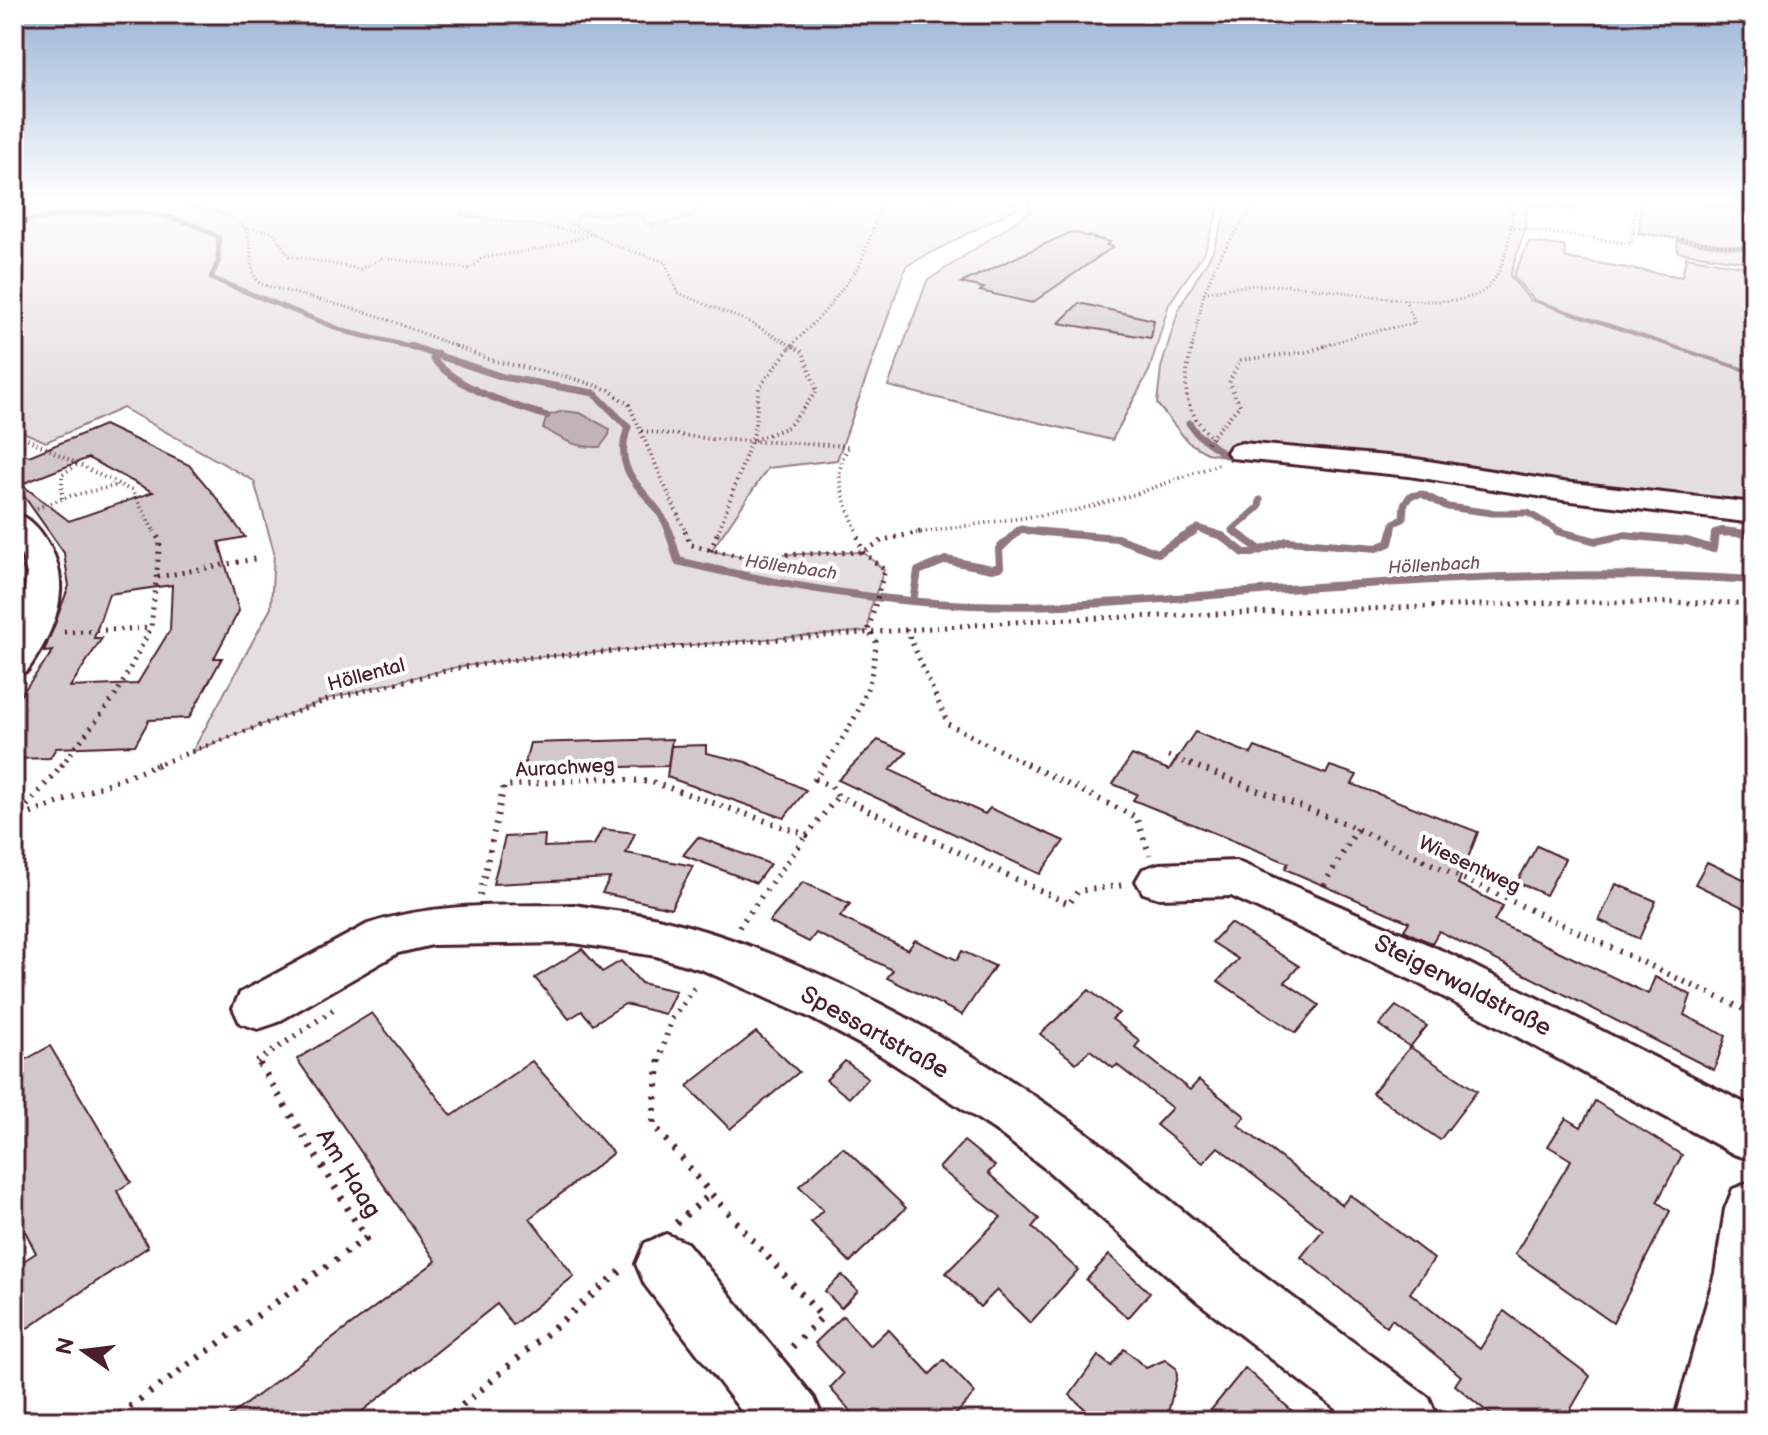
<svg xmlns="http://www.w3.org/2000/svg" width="1768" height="1435" viewBox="0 0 1768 1435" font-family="'Balsamiq Sans',sans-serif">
<rect width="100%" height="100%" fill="#fff"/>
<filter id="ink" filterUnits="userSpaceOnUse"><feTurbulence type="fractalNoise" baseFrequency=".0125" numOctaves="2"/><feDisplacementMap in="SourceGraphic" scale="16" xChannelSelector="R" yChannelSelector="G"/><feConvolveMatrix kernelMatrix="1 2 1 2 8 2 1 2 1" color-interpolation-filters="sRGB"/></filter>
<g filter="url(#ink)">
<g fill="#e5dee0" stroke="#987e86" stroke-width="2">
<polygon points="14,201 1012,201 1018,207 906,266 837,460 768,468 711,551 740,556 863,552 884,570 870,610 868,631 525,658 457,667 330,698 192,752 271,608 274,552 254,481 123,408 46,442 14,428"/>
<polygon points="1028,201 1221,201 1205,251 1169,304 1149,371 1112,440 888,386 927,281 1030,212"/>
<polygon points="1230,201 1573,201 1575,210 1527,204 1525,229 1510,276 1530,300 1754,374 1754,520 1584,503 1404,474 1259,462 1207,453 1188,442 1157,404 1161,368 1179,308 1212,253"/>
<polygon points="1641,201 1688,201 1754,210 1754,249 1639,233"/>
<polygon points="1677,241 1754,251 1754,263 1678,252"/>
<polygon points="1529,242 1564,246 1566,258 1682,277 1686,257 1754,268 1754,372 1534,300 1513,276"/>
</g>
<path fill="#c1b3b6" stroke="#91787e" stroke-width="2" d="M563 411 580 413 610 429 609 435 600 447C576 448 563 440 543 428L547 416Z"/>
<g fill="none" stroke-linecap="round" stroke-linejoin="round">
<path stroke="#91787e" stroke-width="5" d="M14 222C81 214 159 199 219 238L218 262 211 278 347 332 416 348"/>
<g stroke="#91787e" stroke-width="7">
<path d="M410 346 503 377 594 393 628 427C609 481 655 490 670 533"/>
<path d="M438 354 433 359C460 390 509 404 547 416"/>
<polyline points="1189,423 1197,434 1225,455"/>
<polyline points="1015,533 1021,529 1042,533"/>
<polyline points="1192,533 1198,528 1212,533"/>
<polyline points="1237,533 1233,530 1259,507 1260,500"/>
<polyline points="1392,533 1394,523 1403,519 1404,505 1410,496 1422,494 1448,507 1492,513 1528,513 1563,533"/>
<polyline points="1716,533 1736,533"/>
</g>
<g stroke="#91787e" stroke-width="8">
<path d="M669 531 678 561C774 584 871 601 970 605 1070 609 1172 598 1272 590 1433 579 1592 569 1754 580"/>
<polyline points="1031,531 1117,538 1158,553 1194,531"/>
<polyline points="1206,531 1222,536 1244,553 1253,553 1287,541 1377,548 1389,543 1392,531"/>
<polyline points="1234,531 1259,549"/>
<polyline points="1557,531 1596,541 1624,535 1687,541 1713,549 1715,533 1723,531 1754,535"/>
<polyline points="913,601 918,571 946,560 992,569 1000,567 999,549 1018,531"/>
</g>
</g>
<g fill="#d2c7cb" stroke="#4a1f2b" stroke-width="2" fill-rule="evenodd">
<polygon points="1071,232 1110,242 1106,245 1113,247 1032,303 980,291 984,288 961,283"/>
<polygon points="1079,303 1154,320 1151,338 1059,323"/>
<path d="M104 425 189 465 215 496 245 537 219 542 239 611 214 658H222L189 718 149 720 135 745 56 748 50 758 14 759V704L53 651 44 652 69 586 64 553 19 489 22 485 69 521 153 492 88 458 14 487V450L29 456ZM172 585 170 630 137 684 70 687 102 638H94L109 594Z"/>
<polygon points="1195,732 1251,754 1255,747 1326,774 1330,766 1357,775 1352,784 1478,832 1458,884 1503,906 1494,921 1554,949 1648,994 1655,977 1691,995 1684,1015 1726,1036 1714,1070 1439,931 1432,943 1415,936 1404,930 1409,922 1285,869 1288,863 1133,800 1137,794 1113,784 1132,755 1169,770"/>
<polygon points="672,739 668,766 572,768 571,773 539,774 541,769 523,770 530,743"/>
<polygon points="878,740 907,752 890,770 985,814 990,808 1064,841 1040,874 838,780"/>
<polygon points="706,745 706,753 746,762 806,790 784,818 667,777 671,746"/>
<polygon points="602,829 635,833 626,853 693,866 671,908 602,893 610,878 493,884 505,837 545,835 544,847 594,845"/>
<polygon points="698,837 770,864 756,883 683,855"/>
<polygon points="1537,846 1565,859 1546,895 1517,882"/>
<polygon points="1707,862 1754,884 1754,913 1695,884"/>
<polygon points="803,882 850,904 840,917 908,950 915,940 957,960 962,951 995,966 962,1015 887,978 893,970 816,933 809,942 769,922"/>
<polygon points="1616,884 1656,901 1639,939 1599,920"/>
<polygon points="1230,923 1299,966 1285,982 1319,1005 1296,1033 1218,981 1238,959 1212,942"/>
<polygon points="582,949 602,972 621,961 641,983 676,991 665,1014 625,1004 593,1024 582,1011 569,1019 535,978"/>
<polygon points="1089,990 1119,1013 1112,1019 1140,1041 1135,1047 1190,1090 1199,1080 1245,1116 1238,1125 1342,1205 1350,1195 1434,1259 1410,1293 1480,1349 1504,1311 1590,1376 1564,1421 1498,1421 1455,1385 1461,1376 1392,1319 1387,1327 1301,1257 1323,1230 1218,1147 1203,1163 1156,1125 1172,1108 1117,1065 1113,1068 1090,1050 1076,1063 1040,1034"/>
<polygon points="1396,1006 1427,1026 1410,1047 1379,1025"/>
<polygon points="372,1013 452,1116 532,1061 613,1153 530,1218 574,1276 513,1325 497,1304 350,1421 223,1421 436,1261 297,1059"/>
<polygon points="756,1032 799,1072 730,1129 687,1086"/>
<polygon points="50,1046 131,1182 117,1191 148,1247 14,1337 14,1267 36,1253 14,1209 14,1202 22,1198 14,1182 14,1066"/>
<polygon points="1410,1047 1477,1091 1440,1140 1372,1093"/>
<polygon points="845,1061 868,1078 849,1098 826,1080"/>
<polygon points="1595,1101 1682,1155 1657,1202 1670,1211 1613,1323 1515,1254 1571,1160 1548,1146 1566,1118 1581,1127"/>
<polygon points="964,1141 995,1166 988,1173 1039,1219 1032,1227 1078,1270 1030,1323 997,1290 980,1307 946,1273 1001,1217 939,1168"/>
<polygon points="843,1147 906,1208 850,1262 811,1222 823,1210 799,1186"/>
<polygon points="1109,1255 1150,1293 1128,1318 1086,1280"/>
<polygon points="842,1275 858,1291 841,1308 825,1291"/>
<polygon points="843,1316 870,1346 888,1329 930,1374 944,1360 975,1393 950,1421 859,1421 830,1388 843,1374 815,1343"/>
<polygon points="1124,1349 1146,1368 1165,1360 1176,1368 1177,1376 1166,1421 1080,1421 1087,1411 1070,1395 1098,1356 1111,1366"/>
<polygon points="1245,1368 1303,1421 1202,1421"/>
</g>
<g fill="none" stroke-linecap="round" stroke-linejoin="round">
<g stroke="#4a1f2b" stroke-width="6">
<g id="minor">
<polygon points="1242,443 1409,458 1563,482 1754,503 1754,523 1563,500 1409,476 1231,458 1227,452 1231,446"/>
<path d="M14 513C29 517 38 527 46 540 75 585 55 631 27 671L14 675V630L22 609 27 574 22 557 14 543Z"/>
<polygon points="1236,861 1452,955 1754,1108 1754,1161 1734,1154 1418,983 1231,896 1159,898 1143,893 1136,881 1143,869 1159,864"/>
<path d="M574 905C602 910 631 912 658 918 809 955 959 1040 1084 1131 1137 1171 1187 1216 1240 1257 1301 1305 1366 1351 1429 1398L1439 1421H1352L1198 1302 1046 1169 995 1130 880 1055 809 1017 703 970 656 956 574 943 432 945 398 953 276 1023 258 1029 240 1023 233 1008 240 993 368 924C435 902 504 906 574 905Z"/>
<polygon points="1754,1181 1754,1363 1740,1421 1674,1421 1715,1273 1725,1209 1733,1189"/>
<polygon points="666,1234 687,1243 814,1398 824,1421 749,1421 645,1285 636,1264 645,1243"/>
</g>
</g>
<g stroke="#4a1f2b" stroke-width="3" stroke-dasharray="1 3" stroke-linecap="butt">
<path d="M111 201C141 202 232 202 246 231 255 248 246 268 260 284L376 315 460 348"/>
<polyline points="463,201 460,215 594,234 611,244 665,262 678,293 747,321 796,348"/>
<polyline points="1694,201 1754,209"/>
<polyline points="14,210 84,201"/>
<polyline points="1510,227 1631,244 1636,201"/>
<polyline points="246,228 273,232 289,256 360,269 382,258 471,269 482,258 541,249 594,234 573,225 581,215 639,213 649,226 692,217 706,201"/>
<polyline points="1634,233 1754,249"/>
<path d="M1204 293C1234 285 1264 284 1295 286 1338 289 1448 314 1482 292 1505 276 1509 239 1513 214L1506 201"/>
<polyline points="789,348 827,309 860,265 883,201"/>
<polyline points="1192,348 1204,293 1218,259 1257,201"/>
<polyline points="1319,348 1357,335 1415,323 1404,298"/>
</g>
<g stroke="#4a1f2b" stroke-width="4" stroke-dasharray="1 4" stroke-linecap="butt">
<polyline points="455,346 491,360 572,378 609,390 629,405 686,533"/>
<path d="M1192 346C1183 388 1181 407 1213 439"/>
<path d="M642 431 712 439 849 446C829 478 846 499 857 533"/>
<polyline points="14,432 132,491 155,533"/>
<polyline points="754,440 788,427 817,391 803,352 792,346"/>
<polyline points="1207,442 1240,405 1229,383 1240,360 1307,352 1325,346"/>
<polyline points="62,498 62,474 79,464"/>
<polyline points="37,508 70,496 119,485"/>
<polyline points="718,533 754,433 759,388 791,346"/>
<polyline points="916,533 1077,510 1136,494 1219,464"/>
</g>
<g stroke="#4a1f2b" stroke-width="5" stroke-dasharray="2 6" stroke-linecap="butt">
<polyline points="685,531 691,545 739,556 863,552 883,540 925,531"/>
<polyline points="711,551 718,531"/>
<polyline points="158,577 260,558"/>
<polyline points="906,629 948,724 1030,766"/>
<polyline points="64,632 150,628"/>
<polyline points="1168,756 1195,766"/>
<polyline points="61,766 116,695 151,628 160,541 154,531"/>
<polyline points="154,766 330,699 458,668 525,658 1041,620 1571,602 1754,603"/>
<path d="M824 766C853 723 872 696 876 642L868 631 885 570 863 552 856 531"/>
</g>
<g stroke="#4a1f2b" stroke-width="6" stroke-dasharray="2 7" stroke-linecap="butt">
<polyline points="825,764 815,779 831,786 838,796 1069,904 1078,891 1125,885"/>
<polyline points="1026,764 1136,817 1150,855"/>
<polyline points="1190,764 1346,824 1754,1014"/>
<polyline points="15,819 63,764"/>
<polyline points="14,820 159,764"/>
<polyline points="1324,885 1357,829"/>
<polyline points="480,895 504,786 603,778 652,782 807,835 838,796"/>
<polyline points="739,927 807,835"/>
<polyline points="257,1062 333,1010"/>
<polyline points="659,1062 671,1020 697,984"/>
</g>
<g stroke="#4a1f2b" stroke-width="7" stroke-dasharray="3 9" stroke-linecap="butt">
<polyline points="659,1060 653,1124 711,1194 822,1317 789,1350"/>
<polyline points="14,1213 20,1226 14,1230"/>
<polyline points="676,1223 711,1194"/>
<polyline points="110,1421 366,1238 257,1060"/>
<polyline points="444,1421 623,1269"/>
</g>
<use href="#minor" fill="#fff" fill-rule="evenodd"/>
</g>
</g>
<linearGradient id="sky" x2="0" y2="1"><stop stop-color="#98b4d4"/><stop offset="0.5" stop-color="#fff"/><stop offset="1" stop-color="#fff" stop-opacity="0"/></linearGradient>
<rect width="1768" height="402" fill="url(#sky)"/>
<g text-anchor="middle" stroke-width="8" stroke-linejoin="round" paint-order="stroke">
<g font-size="18" font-style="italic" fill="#74535c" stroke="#fff">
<text transform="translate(1434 565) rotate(-3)" y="6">Höllenbach</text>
<text transform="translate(791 567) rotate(8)" y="6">Höllenbach</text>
</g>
<g font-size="20" fill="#4a1f2b" stroke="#fff">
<text transform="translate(366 674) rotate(-15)" y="7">Höllental</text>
<text transform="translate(565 767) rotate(-3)" y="7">Aurachweg</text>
<text transform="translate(1470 864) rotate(25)" y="7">Wiesentweg</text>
</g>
<g font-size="24" fill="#4a1f2b" stroke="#fff">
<text transform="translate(1463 985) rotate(27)" y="8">Steigerwaldstraße</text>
<text transform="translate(875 1032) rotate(29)" y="8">Spessartstraße</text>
<text transform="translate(349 1173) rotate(58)" y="8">Am Haag</text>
</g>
</g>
<rect width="1768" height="1435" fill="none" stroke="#fff" stroke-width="48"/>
<rect x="24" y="24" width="1720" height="1387" fill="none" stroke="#4a1f2b" stroke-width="3" filter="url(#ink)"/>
<g transform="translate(84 1351) rotate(284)" stroke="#ffffff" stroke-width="6" paint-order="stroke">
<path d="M0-6L14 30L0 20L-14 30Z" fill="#4a1f2b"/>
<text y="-12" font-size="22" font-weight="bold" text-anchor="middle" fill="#4a1f2b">N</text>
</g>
</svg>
